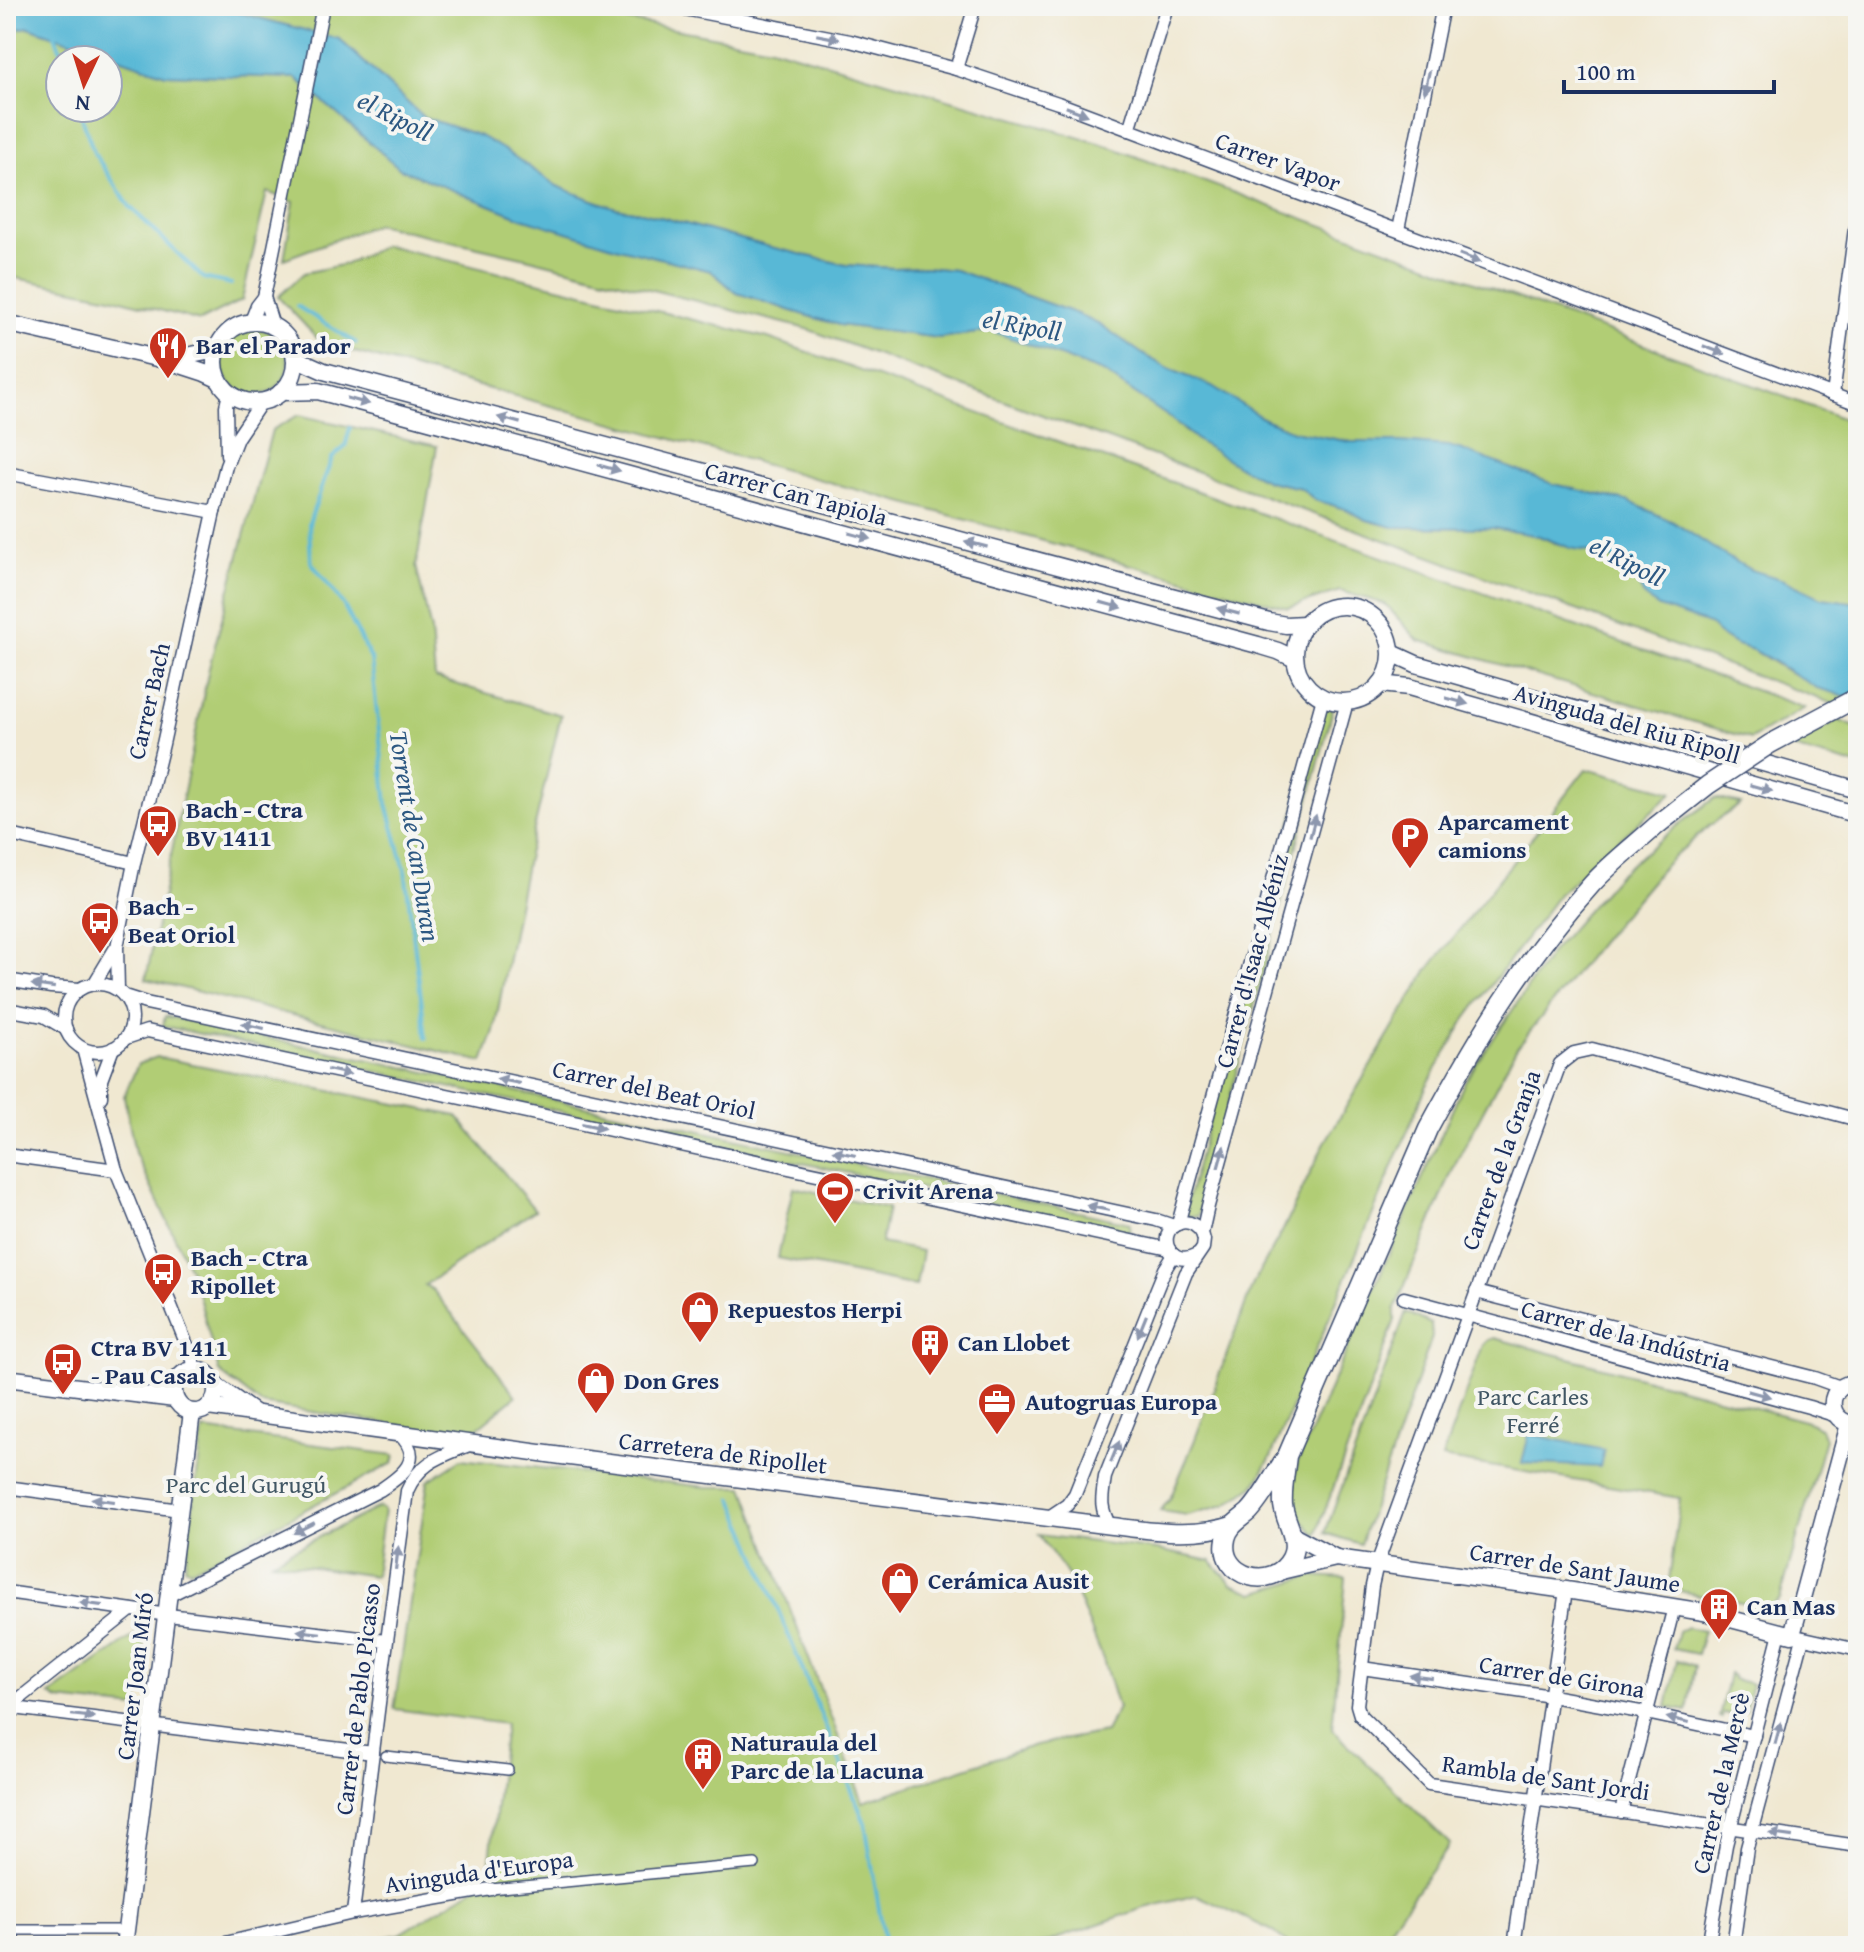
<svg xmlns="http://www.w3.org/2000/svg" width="1864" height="1952" viewBox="0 0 1864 1952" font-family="'Gentium Book Plus',serif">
<rect width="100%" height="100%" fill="#f6f6f2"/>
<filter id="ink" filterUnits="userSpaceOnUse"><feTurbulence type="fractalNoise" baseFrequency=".0125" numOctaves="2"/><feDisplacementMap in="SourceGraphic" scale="16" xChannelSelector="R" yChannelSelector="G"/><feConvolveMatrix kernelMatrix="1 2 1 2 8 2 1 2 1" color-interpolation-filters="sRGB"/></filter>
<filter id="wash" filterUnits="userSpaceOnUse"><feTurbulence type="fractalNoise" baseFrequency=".006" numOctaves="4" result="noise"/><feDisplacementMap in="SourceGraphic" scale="32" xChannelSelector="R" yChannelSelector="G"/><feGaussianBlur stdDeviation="1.8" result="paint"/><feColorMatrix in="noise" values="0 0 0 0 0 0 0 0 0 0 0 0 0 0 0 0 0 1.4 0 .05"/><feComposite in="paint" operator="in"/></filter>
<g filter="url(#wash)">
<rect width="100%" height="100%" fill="#f0e8d1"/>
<g fill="#b1cd74" stroke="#667e69" stroke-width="2" fill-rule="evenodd">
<polygon points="213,6 549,6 771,47 1105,145 1858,424 1858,603 1822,598 1751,570 1724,555 1673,522 1630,502 1553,484 1462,450 1415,443 1351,442 1293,431 1264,419 1212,387 1169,369 1141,353 1104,327 1077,314 955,270 925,267 893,268 846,265 770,247 646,213 616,208 587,198 557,186 506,151 480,136 423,117 339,39"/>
<path d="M29 27 166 74 296 78 400 169 522 218 711 271 737 293 792 311 839 325 939 338 992 331 1103 372 1173 420 1185 431 1240 467 1268 481 1301 488 1315 500 1345 509 1367 520 1393 527 1493 528 1539 536 1555 543 1601 554 1631 568 1645 598 1659 606 1709 624 1719 634 1737 645 1753 650 1789 672 1858 700V713L807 329 522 257 377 224 284 259 294 202 267 192 242 300 200 321 111 297 6 276V31ZM60 60H108V108H60Z"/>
<polygon points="385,245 768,338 1805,708 1751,739 1418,640 1385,604 1340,591 1288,608 322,343 278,297 304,273 346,264"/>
<circle cx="255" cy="362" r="33"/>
<polygon points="299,415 437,446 416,566 431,631 435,678 561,715 527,859 494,1031 483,1062 146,979 209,668 272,430"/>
<polygon points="1324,705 1333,709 1198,1217 1183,1215"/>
<polygon points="1838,720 1858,728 1858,766 1789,747"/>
<polygon points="1586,769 1673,792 1559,894 1465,1020 1426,1087 1271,1457 1254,1486 1225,1505 1187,1515 1160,1511 1170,1499 1194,1442 1253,1284 1283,1230 1324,1144 1427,971"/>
<path d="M1715 798 1741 804 1709 826 1666 864 1601 941 1516 1049 1455 1164 1395 1309V1320L1316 1535C1287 1508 1290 1497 1298 1461L1465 1081 1552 951 1618 875 1677 826Z"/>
<polygon points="165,1016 1130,1223 1129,1233 163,1026"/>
<polygon points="157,1057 457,1116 535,1210 425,1285 433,1290 516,1396 468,1436 261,1404 219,1372 194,1278 135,1153 124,1096 138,1064"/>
<polygon points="793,1187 888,1208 881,1243 922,1251 916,1286 778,1258"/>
<polygon points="1406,1312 1431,1324 1432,1337 1360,1544 1325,1533"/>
<polygon points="1494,1338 1808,1422 1821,1429 1825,1439 1780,1599 1768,1608 1668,1589 1680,1498 1442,1458 1483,1345 1488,1340"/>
<polygon points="203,1430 395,1455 393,1463 191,1570 185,1567"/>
<polygon points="461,1459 707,1487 744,1487 863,1802 1035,1745 1105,1732 1118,1708 1102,1656 1070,1578 1039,1535 1157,1550 1211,1561 1232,1584 1254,1593 1312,1576 1346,1578 1332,1729 1450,1844 1377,1946 1291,1946 1273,1931 1197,1895 1141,1909 1036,1946 346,1946 400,1934 488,1879 505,1724 394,1709 428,1481"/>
<polygon points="379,1507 384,1510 375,1576 271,1561"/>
<polygon points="1687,1627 1704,1631 1697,1654 1673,1649 1678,1632"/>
<polygon points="136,1634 145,1637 137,1708 58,1700 50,1695"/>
<polygon points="1677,1660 1695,1666 1687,1711 1667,1707"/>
<polygon points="1729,1674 1733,1676 1733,1679 1752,1684 1745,1711 1737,1710 1734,1715 1723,1713 1722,1718 1719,1717"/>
</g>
<g fill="#58b8d6" stroke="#3a749a" stroke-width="2">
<polygon points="6,6 213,6 339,39 423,117 480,136 506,151 557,186 587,198 616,208 646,213 770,247 846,265 893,268 925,267 955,270 1077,314 1104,327 1141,353 1169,369 1212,386 1264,419 1293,431 1351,442 1400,442 1448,446 1462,450 1553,484 1630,502 1673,522 1724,555 1751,570 1781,579 1822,598 1858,603 1858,700 1817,688 1770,659 1753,650 1737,645 1719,634 1709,624 1659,607 1645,598 1631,568 1601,554 1570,548 1539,536 1493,528 1393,527 1367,520 1345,509 1315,500 1301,488 1268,481 1240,467 1198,441 1173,420 1103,372 992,331 939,338 839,325 792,311 737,293 711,271 619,248 522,218 400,169 296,78 166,74 29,27 6,31"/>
<polygon points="1529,1434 1604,1450 1600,1467 1522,1463"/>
</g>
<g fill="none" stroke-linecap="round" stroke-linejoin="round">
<g stroke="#58b8d6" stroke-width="4">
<polyline points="54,32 64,60"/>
<polyline points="79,108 94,153 130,207 203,278 231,284"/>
<polyline points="297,306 356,343"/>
<polyline points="350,428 345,447 332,458 309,523 311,562 343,604 371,659 387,804 405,870 426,1038"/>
<polyline points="733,1499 865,1823 885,1946"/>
</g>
</g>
</g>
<g filter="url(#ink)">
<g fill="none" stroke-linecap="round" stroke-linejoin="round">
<g stroke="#3b4b6f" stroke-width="12">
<g id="pedestrian">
<polyline points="386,1756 508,1770"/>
<polyline points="491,1889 755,1864"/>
<polyline points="8,1928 18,1946"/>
<polyline points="10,1930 126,1930"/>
</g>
</g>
<g stroke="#3b4b6f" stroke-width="15">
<g id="minor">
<polyline points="669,6 850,41 956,69 1058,103 1858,404"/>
<polyline points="956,69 975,6"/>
<polyline points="1129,130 1167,6"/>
<polyline points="1398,230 1443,6"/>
<polyline points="264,297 273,326"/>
<polyline points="251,321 257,306 264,297 323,6"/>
<polyline points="1833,395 1858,206"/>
<polyline points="227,455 226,406 229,393"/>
<polyline points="6,473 214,512"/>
<polyline points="6,834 134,863"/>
<polyline points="6,980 51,987 80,989"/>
<polyline points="94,984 115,949"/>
<circle cx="98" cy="1018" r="34"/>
<polyline points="118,990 117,947 134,863 163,744 214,512 226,466 237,438 262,401"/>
<polyline points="124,996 146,1003 1156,1220 1174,1226"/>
<polyline points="6,1009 44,1016 66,1029"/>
<polyline points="126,1038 147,1031 1169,1249"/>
<polyline points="83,1049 116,1170 193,1360 194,1370"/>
<polyline points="101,1097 101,1080 113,1048"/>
<polyline points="1858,1120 1592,1049 1574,1053 1560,1064 1377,1564 1372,1586 1357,1705 1360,1715 1429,1784 1858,1846"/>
<polyline points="6,1155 116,1170"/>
<polyline points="1178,1224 1323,698"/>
<path d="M1197 1255C1168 1271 1155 1230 1180 1223 1190 1220 1197 1226 1202 1233"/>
<polyline points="1476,1292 1815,1378 1840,1387"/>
<polyline points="1404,1298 1809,1407 1837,1416"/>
<polyline points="6,1487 180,1510"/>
<polyline points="1046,1519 1067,1505 1075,1494 1156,1291 1165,1269 1174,1255"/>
<path d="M1110 1526C1099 1506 1102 1498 1105 1477L1186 1273 1203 1248 1204 1240 1202 1233 1208 1206 1347 702"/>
<polyline points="6,1592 168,1615 386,1641"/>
<path d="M170 1595 380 1490C401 1476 426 1459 399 1434"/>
<polyline points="1795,1636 1858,1650"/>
<polyline points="1362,1668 1551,1696 1646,1713 1754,1736"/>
<polyline points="6,1707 373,1753"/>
<polyline points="7,1711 9,1707 131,1610"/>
<polyline points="1621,1812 1674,1607"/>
<path d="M353 1913 383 1671 407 1491C420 1461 443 1456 471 1444"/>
<polyline points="213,1946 353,1913 491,1889"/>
<polyline points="1514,1946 1566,1590"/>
<polyline points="1708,1946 1726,1845 1780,1632"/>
<polyline points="1733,1946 1747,1848 1803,1638"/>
</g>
</g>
<g stroke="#3b4b6f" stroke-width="19">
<g id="tertiary">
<circle cx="255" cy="362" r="40"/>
<polyline points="6,323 165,360 205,373 218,379"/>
<polyline points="295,358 324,371 1269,622 1286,625 1304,624"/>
<polyline points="167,360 216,350"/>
<polyline points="281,392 318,391 1258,645 1278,651 1295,659"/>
<circle cx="1343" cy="654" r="48"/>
<polyline points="1392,653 1416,664 1858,790"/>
<polyline points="1381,684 1409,687 1858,815"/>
<circle cx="195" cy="1391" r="21"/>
<polyline points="6,1378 175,1399"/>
<polyline points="215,1385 253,1412"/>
<path d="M208 1407 562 1456 1104 1525C1148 1530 1192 1539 1235 1524"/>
<path d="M1857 1424C1825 1425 1824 1382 1858 1383"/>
<polyline points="1293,1535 1336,1558"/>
<polyline points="1281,1571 1336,1558 1566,1590 1704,1612 1792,1635 1849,1424"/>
<polyline points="124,1946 192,1412"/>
</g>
</g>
<g stroke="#3b4b6f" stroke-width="21">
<path id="secondary" d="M1287 1456C1285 1473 1282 1489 1283 1505 1285 1523 1300 1540 1291 1558 1273 1593 1218 1577 1226 1539 1228 1526 1240 1520 1249 1512 1264 1496 1274 1474 1287 1456L1428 1129C1475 1042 1525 958 1592 884 1611 863 1635 845 1656 826"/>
</g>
<use href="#pedestrian" stroke="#fff" stroke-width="9"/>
<use href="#minor" stroke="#fff" stroke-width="12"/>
<use href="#tertiary" stroke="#fff" stroke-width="16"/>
<use href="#secondary" stroke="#fff" stroke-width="18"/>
<g stroke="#3b4b6f" stroke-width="21" stroke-linecap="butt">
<polyline id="secondary-bridge" points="1656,826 1708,785 1770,744 1858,697"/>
</g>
<use href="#secondary-bridge" stroke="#fff" stroke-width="18"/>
</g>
<defs><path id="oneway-solid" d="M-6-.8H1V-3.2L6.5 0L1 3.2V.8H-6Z" transform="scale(2)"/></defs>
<g fill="#8d97ae">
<use href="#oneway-solid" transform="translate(828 37) rotate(11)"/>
<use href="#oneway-solid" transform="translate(1427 82) rotate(102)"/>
<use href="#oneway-solid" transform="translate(1077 111) rotate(21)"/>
<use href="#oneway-solid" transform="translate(1470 258) rotate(21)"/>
<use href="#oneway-solid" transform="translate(1714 350) rotate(21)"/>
<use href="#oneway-solid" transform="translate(358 401) rotate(15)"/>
<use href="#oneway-solid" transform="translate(509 420) rotate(-165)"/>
<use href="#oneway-solid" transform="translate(609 468) rotate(15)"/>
<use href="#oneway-solid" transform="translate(860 536) rotate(15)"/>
<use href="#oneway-solid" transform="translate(976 544) rotate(-165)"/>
<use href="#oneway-solid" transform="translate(1111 605) rotate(15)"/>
<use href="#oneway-solid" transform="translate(1228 611) rotate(-165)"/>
<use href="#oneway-solid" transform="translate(1457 701) rotate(16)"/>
<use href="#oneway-solid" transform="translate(1761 788) rotate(16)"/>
<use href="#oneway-solid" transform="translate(1313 826) rotate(-75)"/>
<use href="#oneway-solid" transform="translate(43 986) rotate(-172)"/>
<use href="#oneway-solid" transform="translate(253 1026) rotate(-168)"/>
<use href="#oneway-solid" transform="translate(339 1072) rotate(12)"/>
<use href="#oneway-solid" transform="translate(508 1081) rotate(-168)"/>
<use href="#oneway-solid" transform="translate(593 1126) rotate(12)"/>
<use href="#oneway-solid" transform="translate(844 1153) rotate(-168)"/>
<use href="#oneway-solid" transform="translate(1221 1157) rotate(-75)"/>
<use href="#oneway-solid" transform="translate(1098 1208) rotate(-168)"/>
<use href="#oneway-solid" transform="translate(1142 1326) rotate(112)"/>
<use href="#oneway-solid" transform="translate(1759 1394) rotate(15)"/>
<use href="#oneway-solid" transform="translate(1115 1452) rotate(-68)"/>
<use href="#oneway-solid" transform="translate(103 1500) rotate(-172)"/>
<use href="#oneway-solid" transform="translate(304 1528) rotate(153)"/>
<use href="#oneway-solid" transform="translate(397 1558) rotate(-83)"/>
<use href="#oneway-solid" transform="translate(91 1604) rotate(-172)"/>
<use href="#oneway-solid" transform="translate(309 1632) rotate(-173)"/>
<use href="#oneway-solid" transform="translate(1421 1677) rotate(-172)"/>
<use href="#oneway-solid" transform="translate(83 1716) rotate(7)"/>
<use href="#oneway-solid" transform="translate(1678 1720) rotate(-168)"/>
<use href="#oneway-solid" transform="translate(1778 1733) rotate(-75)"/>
<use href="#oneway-solid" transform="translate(1781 1835) rotate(-172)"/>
</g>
</g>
<defs>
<g id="restaurant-pin" transform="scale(2)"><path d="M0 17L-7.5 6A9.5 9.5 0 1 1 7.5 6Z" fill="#c8321e" stroke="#f6f6f2"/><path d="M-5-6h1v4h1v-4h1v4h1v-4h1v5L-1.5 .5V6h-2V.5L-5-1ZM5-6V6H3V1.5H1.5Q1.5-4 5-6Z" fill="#fff"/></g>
<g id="bus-pin" transform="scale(2)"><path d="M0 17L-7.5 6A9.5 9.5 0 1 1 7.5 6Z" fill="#c8321e" stroke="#f6f6f2"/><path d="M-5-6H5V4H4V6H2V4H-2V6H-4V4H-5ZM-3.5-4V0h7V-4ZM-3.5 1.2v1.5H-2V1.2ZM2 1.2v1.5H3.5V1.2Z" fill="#fff"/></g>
<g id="parking-pin" transform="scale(2)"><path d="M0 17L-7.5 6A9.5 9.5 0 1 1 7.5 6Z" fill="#c8321e" stroke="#f6f6f2"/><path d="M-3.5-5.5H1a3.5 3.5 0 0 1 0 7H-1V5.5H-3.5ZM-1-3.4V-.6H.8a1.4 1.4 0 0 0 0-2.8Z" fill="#fff"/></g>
<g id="stadium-pin" transform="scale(2)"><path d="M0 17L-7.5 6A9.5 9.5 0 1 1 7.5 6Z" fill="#c8321e" stroke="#f6f6f2"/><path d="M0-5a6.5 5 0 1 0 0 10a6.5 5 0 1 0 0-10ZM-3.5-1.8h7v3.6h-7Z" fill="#fff"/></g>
<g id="shop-pin" transform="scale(2)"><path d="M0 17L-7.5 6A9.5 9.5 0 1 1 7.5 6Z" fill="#c8321e" stroke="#f6f6f2"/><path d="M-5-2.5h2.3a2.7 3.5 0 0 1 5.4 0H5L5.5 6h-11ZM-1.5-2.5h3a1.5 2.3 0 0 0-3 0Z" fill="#fff"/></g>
<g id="building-pin" transform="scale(2)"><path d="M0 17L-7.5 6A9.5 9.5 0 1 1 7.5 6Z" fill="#c8321e" stroke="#f6f6f2"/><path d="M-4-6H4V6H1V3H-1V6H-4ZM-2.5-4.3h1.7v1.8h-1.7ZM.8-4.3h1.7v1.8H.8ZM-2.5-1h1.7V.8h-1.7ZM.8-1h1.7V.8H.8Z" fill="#fff"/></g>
<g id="office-pin" transform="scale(2)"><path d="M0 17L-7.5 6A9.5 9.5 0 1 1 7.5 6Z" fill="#c8321e" stroke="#f6f6f2"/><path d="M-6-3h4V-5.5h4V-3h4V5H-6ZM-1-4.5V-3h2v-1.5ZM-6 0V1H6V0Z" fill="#fff"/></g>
</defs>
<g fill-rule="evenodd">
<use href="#restaurant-pin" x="168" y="346"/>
<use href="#bus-pin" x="158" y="824"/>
<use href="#parking-pin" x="1410" y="836"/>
<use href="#bus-pin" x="100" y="921"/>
<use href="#stadium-pin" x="835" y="1191"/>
<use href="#bus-pin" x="163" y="1272"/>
<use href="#shop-pin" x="700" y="1310"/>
<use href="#building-pin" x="930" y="1343"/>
<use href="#bus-pin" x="63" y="1362"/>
<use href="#shop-pin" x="596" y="1381"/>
<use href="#office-pin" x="997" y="1402"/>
<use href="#shop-pin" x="900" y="1581"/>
<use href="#building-pin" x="1719" y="1607"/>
<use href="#building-pin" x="703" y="1757"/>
</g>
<g text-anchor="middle" stroke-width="8" stroke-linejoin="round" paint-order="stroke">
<g font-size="24" fill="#1b2f5e" stroke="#f6f6f2">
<text transform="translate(1278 162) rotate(20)" y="8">Carrer Vapor</text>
<text transform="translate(796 494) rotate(15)" y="8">Carrer Can Tapiola</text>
<text transform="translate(149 701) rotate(-77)" y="8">Carrer Bach</text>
<text transform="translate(1627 724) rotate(16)" y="8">Avinguda del Riu Ripoll</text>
<text transform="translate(1252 961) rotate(-75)" y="8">Carrer d'Isaac Albéniz</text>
<text transform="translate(654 1090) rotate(12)" y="8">Carrer del Beat Oriol</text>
<text transform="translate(1501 1160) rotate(-70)" y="8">Carrer de la Granja</text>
<text transform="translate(1626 1336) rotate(15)" y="8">Carrer de la Indústria</text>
<text transform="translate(723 1453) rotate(7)" y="8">Carretera de Ripollet</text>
<text transform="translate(1575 1568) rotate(9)" y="8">Carrer de Sant Jaume</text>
<text transform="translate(135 1676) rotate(-83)" y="8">Carrer Joan Miró</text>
<text transform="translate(1562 1677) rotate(9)" y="8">Carrer de Girona</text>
<text transform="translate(358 1699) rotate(-83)" y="8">Carrer de Pablo Picasso</text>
<text transform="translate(1546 1778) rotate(8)" y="8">Rambla de Sant Jordi</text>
<text transform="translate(1721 1783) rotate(-77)" y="8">Carrer de la Mercè</text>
<text transform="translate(479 1872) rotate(-8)" y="8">Avinguda d'Europa</text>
</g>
<g font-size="24" font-weight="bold" fill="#1b2f5e" stroke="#f6f6f2" text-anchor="start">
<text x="196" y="354">Bar el Parador</text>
<text x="186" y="818">Bach - Ctra<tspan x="186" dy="28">BV 1411</tspan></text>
<text x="1438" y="830">Aparcament<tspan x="1438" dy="28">camions</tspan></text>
<text x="128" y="915">Bach -<tspan x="128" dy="28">Beat Oriol</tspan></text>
<text x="863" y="1199">Crivit Arena</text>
<text x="191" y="1266">Bach - Ctra<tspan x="191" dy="28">Ripollet</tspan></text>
<text x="728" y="1318">Repuestos Herpi</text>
<text x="958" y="1351">Can Llobet</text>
<text x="91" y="1356">Ctra BV 1411<tspan x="91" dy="28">- Pau Casals</tspan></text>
<text x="624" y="1389">Don Gres</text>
<text x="1025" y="1410">Autogruas Europa</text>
<text x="928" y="1589">Cerámica Ausit</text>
<text x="1747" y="1615">Can Mas</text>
<text x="731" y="1751">Naturaula del<tspan x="731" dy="28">Parc de la Llacuna</tspan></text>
</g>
<g font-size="24" fill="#405664" stroke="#f6f6f2">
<text x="1533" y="1405">Parc Carles<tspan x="1533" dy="28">Ferré</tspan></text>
<text x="246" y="1493">Parc del Gurugú</text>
</g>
<g font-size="26" font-style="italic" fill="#2d5882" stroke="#f6f6f2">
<text transform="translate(395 116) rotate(27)" y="9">el Ripoll</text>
<text transform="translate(1022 325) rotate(10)" y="9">el Ripoll</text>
<text transform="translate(1627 561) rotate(27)" y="9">el Ripoll</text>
<text transform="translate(415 836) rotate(81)" y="9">Torrent de Can Duran</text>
</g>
</g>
<rect width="1864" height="1952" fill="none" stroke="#f6f6f2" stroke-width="32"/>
<g transform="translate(84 84) rotate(184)"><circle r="38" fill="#f6f6f2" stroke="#9ea6b7" stroke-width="2"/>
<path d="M0-6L14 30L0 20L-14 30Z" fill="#c8321e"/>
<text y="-12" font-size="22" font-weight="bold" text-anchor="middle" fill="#1b2f5e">N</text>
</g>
<path d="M1564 80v12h210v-12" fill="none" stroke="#1b2f5e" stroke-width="4"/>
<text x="1576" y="80" font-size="24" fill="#1b2f5e" stroke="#f6f6f2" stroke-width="6" paint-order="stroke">100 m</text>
</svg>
